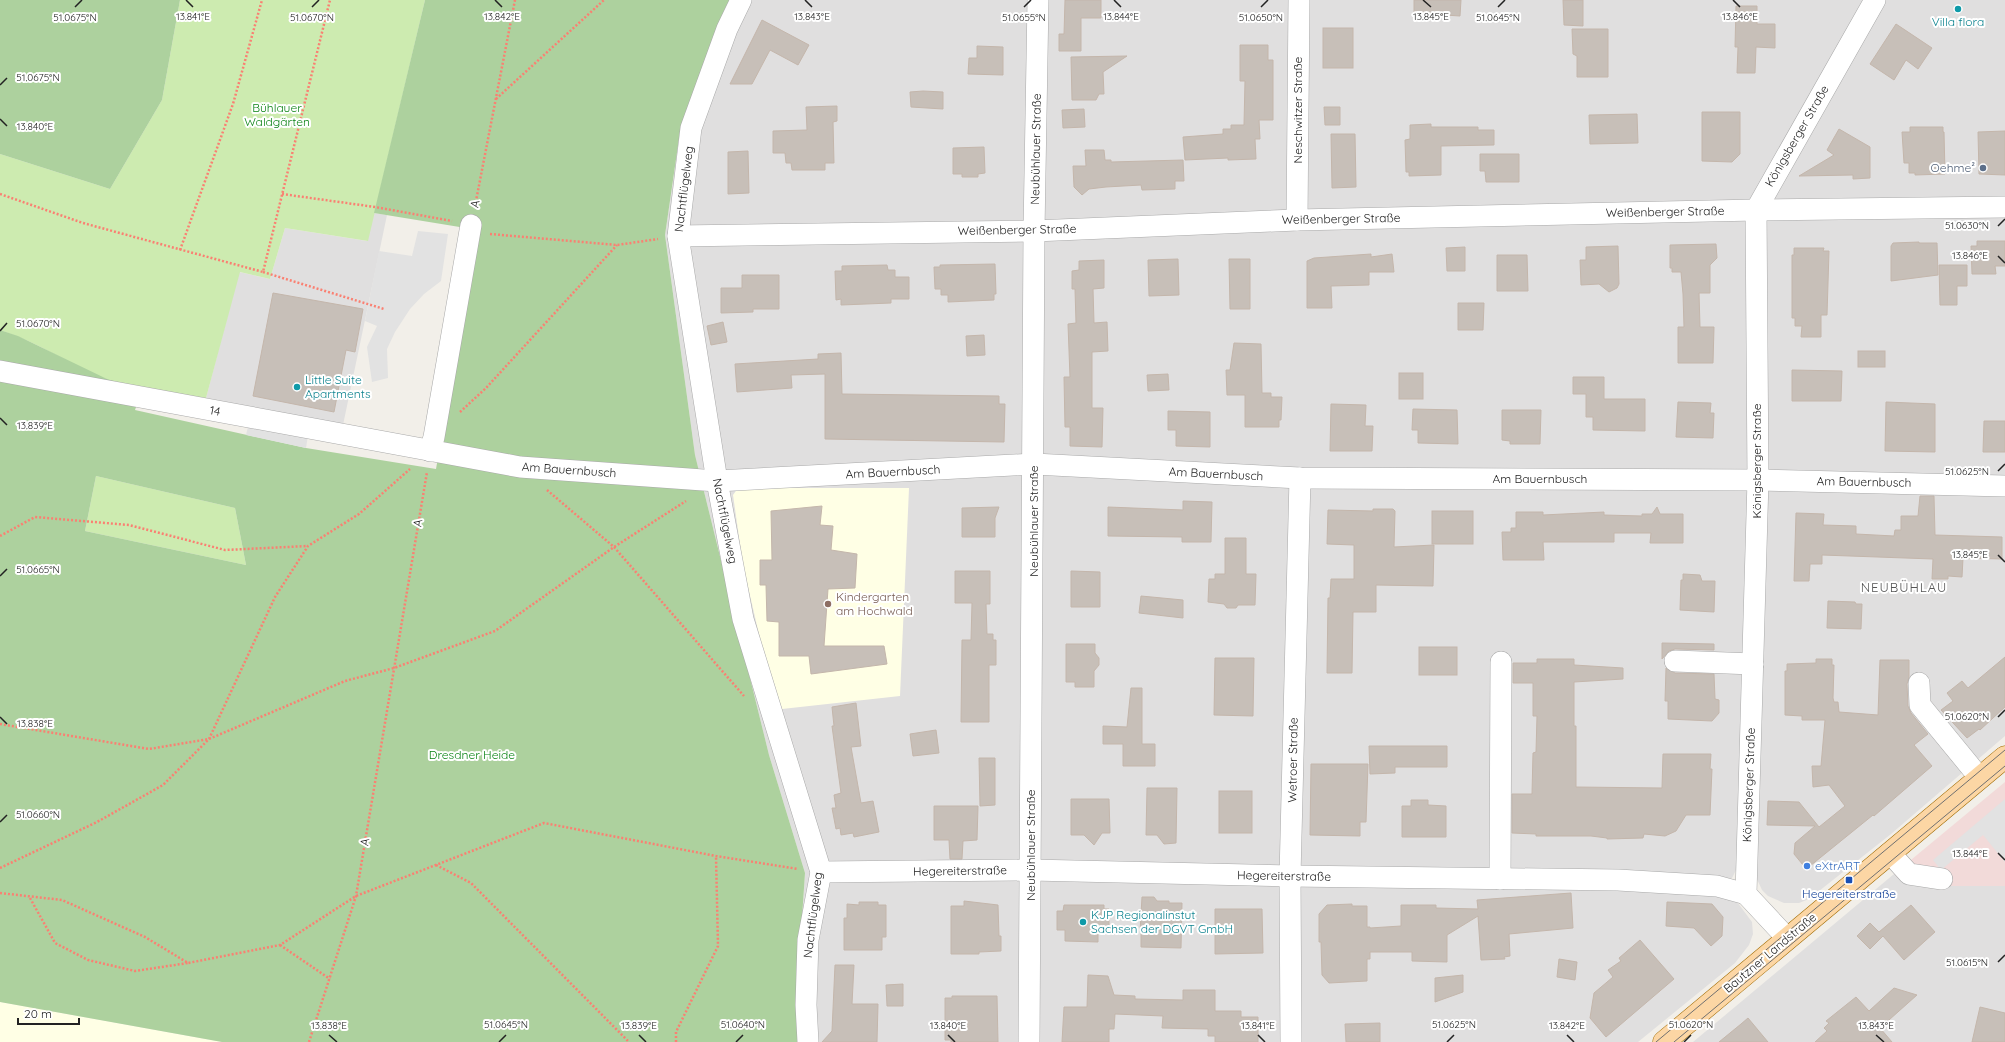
<svg xmlns="http://www.w3.org/2000/svg" width="2005" height="1042" viewBox="0 0 2005 1042" font-family="Quicksand,sans-serif">
<rect width="100%" height="100%" fill="#f2efe9"/>
<g fill="#e0dfdf">
<polygon points="733,0 2005,0 2005,736 1891,834 1809,899 1799,903 1784,903 1768,896 1762,890 1756,877 1738,866 1732,878 1720,879 1752,922 1753,934 1749,945 1735,963 1638,1042 797,1042 801,933 805,873 769,755 695,455 665,235 681,125"/>
<polygon points="374,213 387,215 343,425 206,398 239,272 270,279 285,228 367,241"/>
<polygon points="1894,874 1900,880 2005,886 2005,1042 1693,1042"/>
</g>
<polygon fill="#f2dad9" points="2005,782 2005,886 1940,886 1900,880 1894,874"/>
<g fill="#ffffe5">
<polygon points="738,488 909,488 900,696 782,709 761,643 743,565 733,495"/>
<polygon points="0,1002 222,1042 0,1042"/>
</g>
<g fill="#cdebb0">
<path d="M180 0H425L368 241 285 228 270 279 240 272 206 398C172 394 137 392 106 379 70 364 37 342 0 330V154L110 189 162 100Z"/>
<polygon points="96,476 235,508 246,565 85,531"/>
</g>
<g fill="#add19e" fill-rule="evenodd">
<polygon points="0,0 180,0 162,100 110,189 0,154"/>
<path d="M425 0H733L681 125 665 235 695 455 769 755 805 873 801 933 797 1042H222L0 1002V330L18 336 107 379 142 390 135 410 306 448 436 469 478 230 374 213ZM96 476 235 508 246 565 85 531Z"/>
</g>
<g fill="#e2e2e2">
<polygon points="418,231 448,234 441,281 424,294 410,309 395,332 387,349 388,378 372,382 367,347 377,326 365,321 379,251 412,256"/>
<polygon points="250,418 309,429 306,448 246,435"/>
<polygon points="2005,799 2005,862 1983,835 1941,870 1933,860"/>
</g>
<g fill="#c7bfb8" stroke="#c4b6ab">
<polygon points="1065,0 1101,0 1101,18 1081,18 1081,51 1059,51 1059,34 1064,34"/>
<polygon points="1414,0 1461,0 1460,16 1414,13"/>
<polygon points="1563,0 1583,0 1583,26 1564,25"/>
<polygon points="1736,6 1757,6 1757,24 1775,24 1775,48 1756,47 1755,73 1737,73 1738,47 1735,47"/>
<polygon points="762,20 809,45 798,65 770,50 752,84 730,84"/>
<polygon points="1896,24 1932,48 1918,69 1906,60 1894,80 1870,64"/>
<rect x="1323" y="28" width="30" height="40"/>
<polygon points="1572,29 1608,29 1608,77 1577,77 1577,56 1573,54"/>
<polygon points="1240,45 1268,45 1268,60 1273,60 1273,120 1259,120 1260,139 1255,139 1256,159 1228,160 1228,158 1185,160 1183,137 1223,134 1223,129 1231,129 1231,125 1244,125 1245,81 1240,81"/>
<polygon points="977,46 1003,47 1003,75 968,74 969,58 977,58"/>
<polygon points="1127,56 1103,72 1104,94 1099,94 1096,100 1072,100 1071,57"/>
<polygon points="923,91 943,92 943,109 911,107 910,92"/>
<polygon points="837,106 837,121 833,122 834,163 825,163 825,170 792,170 791,163 786,163 785,153 773,153 773,131 807,130 806,107"/>
<polygon points="1324,107 1340,107 1340,125 1325,125"/>
<polygon points="1084,109 1085,127 1063,128 1062,110"/>
<polygon points="1702,112 1740,112 1740,154 1732,162 1702,161"/>
<polygon points="1637,114 1638,143 1590,144 1589,115"/>
<polygon points="1431,124 1431,127 1478,127 1478,130 1494,130 1494,145 1441,146 1441,175 1409,176 1409,172 1406,172 1405,140 1410,139 1410,125"/>
<polygon points="1910,127 1943,127 1943,132 1944,132 1945,174 1915,175 1915,173 1909,173 1909,163 1904,163 1902,132 1910,132"/>
<polygon points="1839,129 1870,147 1870,178 1853,179 1853,175 1799,176 1834,155 1827,150"/>
<polygon points="2005,131 2005,175 1979,174 1978,132"/>
<polygon points="1331,134 1355,134 1356,187 1332,188"/>
<polygon points="984,147 985,173 978,174 978,177 962,177 962,174 953,174 953,148"/>
<polygon points="1085,150 1104,150 1105,160 1111,160 1111,162 1183,160 1184,181 1175,181 1175,189 1142,190 1141,185 1106,187 1089,189 1082,195 1074,187 1073,166 1086,166"/>
<polygon points="748,151 749,193 728,194 728,152"/>
<polygon points="1480,154 1519,154 1519,182 1486,182 1485,171 1480,171"/>
<polygon points="1977,241 2005,241 2005,266 1995,266 1996,274 1972,274 1971,246 1977,246"/>
<polygon points="1919,242 1919,243 1937,243 1938,275 1891,281 1891,246 1893,243"/>
<polygon points="1716,244 1717,258 1710,265 1710,293 1699,293 1700,327 1714,327 1713,363 1678,363 1678,327 1684,327 1683,294 1681,272 1672,272 1672,268 1670,268 1670,245"/>
<polygon points="1618,246 1619,284 1617,288 1609,292 1599,284 1581,285 1580,260 1586,260 1586,247"/>
<polygon points="1465,247 1465,271 1447,271 1446,248"/>
<polygon points="1794,248 1824,248 1823,251 1829,251 1827,315 1821,315 1821,337 1801,337 1802,326 1795,326 1795,318 1792,318 1792,255 1794,255"/>
<polygon points="1371,254 1371,257 1392,254 1394,272 1369,272 1369,285 1331,286 1332,308 1307,308 1307,261 1314,258"/>
<polygon points="1497,255 1527,255 1528,291 1497,291"/>
<polygon points="1178,259 1179,295 1149,296 1148,260"/>
<polygon points="1229,259 1250,259 1250,309 1230,309"/>
<polygon points="1104,260 1104,288 1093,289 1094,323 1107,322 1108,351 1092,352 1092,408 1103,408 1102,447 1070,446 1070,427 1065,427 1064,377 1070,377 1068,324 1076,323 1075,289 1072,289 1072,271 1079,270 1079,261"/>
<polygon points="995,264 996,294 994,294 994,300 948,302 948,295 941,295 941,289 935,289 934,267 940,267 940,265"/>
<polygon points="887,265 888,270 895,270 895,277 909,277 909,299 891,299 891,303 841,305 841,299 836,300 835,271 842,271 842,266"/>
<polygon points="1939,265 1967,265 1967,286 1957,286 1957,305 1940,305"/>
<polygon points="742,275 779,275 779,309 753,309 753,312 721,313 721,288 742,288"/>
<polygon points="273,293 363,309 355,352 346,350 334,412 253,396"/>
<polygon points="1458,303 1484,303 1483,330 1458,330"/>
<polygon points="723,322 727,342 711,345 707,326"/>
<polygon points="984,335 985,355 967,356 966,336"/>
<polygon points="1234,343 1261,344 1262,393 1271,393 1271,397 1282,397 1281,420 1279,420 1279,427 1245,427 1245,395 1227,395 1226,370 1230,370"/>
<rect x="1858" y="351" width="27" height="16"/>
<polygon points="841,353 842,394 999,396 999,404 1005,404 1004,442 825,439 825,374 791,375 792,388 737,392 735,364 818,359 818,354"/>
<polygon points="1792,370 1842,371 1841,401 1792,401"/>
<rect x="1399" y="373" width="24" height="26"/>
<polygon points="1168,374 1169,390 1148,391 1147,375"/>
<polygon points="1573,377 1604,377 1604,399 1645,399 1645,431 1593,430 1593,417 1586,417 1586,394 1573,394"/>
<polygon points="1678,402 1711,403 1710,413 1714,413 1713,438 1676,437"/>
<polygon points="1886,402 1935,404 1935,452 1885,451"/>
<polygon points="1331,404 1366,405 1365,426 1373,426 1372,451 1330,451"/>
<polygon points="1413,409 1457,410 1458,444 1418,443 1418,430 1412,430"/>
<polygon points="1502,410 1541,410 1540,444 1510,444 1510,441 1502,440"/>
<polygon points="1168,411 1210,412 1210,447 1176,446 1176,430 1168,430"/>
<polygon points="1984,421 2005,421 2005,452 1983,452"/>
<polygon points="1920,496 1934,496 1935,535 2002,537 2002,559 1963,558 1962,577 1948,576 1948,579 1932,579 1933,559 1822,555 1822,564 1810,564 1809,581 1794,581 1796,513 1824,514 1823,525 1856,526 1856,534 1894,536 1895,530 1901,530 1901,516 1918,516"/>
<polygon points="1183,501 1212,502 1211,542 1182,542 1182,537 1108,536 1108,507 1183,510"/>
<polygon points="822,506 820,525 833,526 831,550 857,554 855,588 828,589 824,646 884,646 887,664 811,674 809,656 779,656 779,622 767,621 766,585 760,585 760,560 772,560 771,511"/>
<polygon points="999,507 995,518 995,537 962,537 962,508"/>
<polygon points="1657,507 1660,514 1683,514 1683,543 1650,543 1651,533 1614,533 1614,542 1543,542 1544,560 1503,560 1502,532 1511,532 1511,528 1516,528 1516,512 1543,512 1543,515 1604,512 1604,515 1642,516 1642,514 1652,514"/>
<polygon points="1373,509 1393,509 1395,511 1394,547 1434,545 1433,586 1376,585 1376,612 1353,612 1352,673 1327,673 1328,598 1330,598 1331,579 1354,579 1354,545 1327,544 1328,510 1373,511"/>
<rect x="1432" y="511" width="41" height="33"/>
<polygon points="1225,538 1246,538 1246,574 1256,574 1255,605 1238,605 1236,608 1227,608 1224,604 1208,602 1209,579 1215,579 1215,574 1225,574"/>
<polygon points="955,571 990,571 990,604 986,604 987,634 993,634 993,640 996,640 996,665 989,665 989,722 961,722 962,640 971,640 972,603 955,603"/>
<polygon points="1071,571 1100,572 1100,607 1071,607"/>
<polygon points="1683,574 1700,575 1702,581 1715,581 1714,612 1680,610 1681,580 1683,580"/>
<polygon points="1141,596 1183,600 1183,618 1139,613"/>
<polygon points="1828,601 1855,602 1856,604 1862,604 1861,629 1827,628"/>
<polygon points="1662,643 1714,644 1714,650 1675,649 1669,651 1662,659"/>
<polygon points="1066,644 1095,644 1095,653 1099,658 1099,665 1094,671 1094,687 1075,687 1075,682 1066,682"/>
<rect x="1419" y="647" width="38" height="28"/>
<polygon points="2005,657 2005,707 1980,730 1979,729 1967,738 1941,710 1953,701 1947,693 1962,681 1968,688"/>
<polygon points="1215,658 1254,658 1253,716 1214,715"/>
<polygon points="1537,659 1574,659 1574,665 1623,668 1623,679 1574,682 1574,726 1576,726 1576,787 1662,788 1663,754 1711,754 1710,769 1712,769 1710,815 1686,815 1676,831 1665,836 1644,834 1643,838 1607,839 1607,838 1591,836 1536,836 1536,834 1512,833 1512,794 1532,794 1533,753 1536,752 1537,716 1533,716 1533,683 1513,683 1513,663 1537,663"/>
<polygon points="1816,659 1832,659 1832,665 1834,665 1833,698 1834,702 1838,702 1839,712 1878,715 1880,660 1909,660 1909,677 1907,684 1908,706 1911,713 1928,734 1914,745 1932,766 1874,816 1873,815 1810,866 1803,865 1794,854 1795,843 1815,826 1767,825 1768,801 1799,802 1819,827 1845,806 1829,785 1813,787 1812,766 1821,766 1825,720 1802,720 1802,716 1785,715 1785,671 1787,671 1787,664 1816,663"/>
<polygon points="1666,668 1675,673 1714,674 1715,699 1719,700 1719,713 1712,721 1668,719 1668,701 1665,701"/>
<polygon points="1131,688 1142,688 1142,744 1155,744 1155,766 1123,766 1123,744 1103,744 1103,726 1127,727"/>
<polygon points="856,703 861,746 851,747 861,803 873,801 879,832 854,837 853,833 841,835 840,828 836,829 832,808 836,808 834,795 841,793 832,726 834,726 832,707"/>
<polygon points="936,730 939,753 913,756 910,734"/>
<polygon points="1369,746 1447,746 1447,767 1395,767 1395,773 1370,774"/>
<polygon points="979,758 995,758 995,805 980,806"/>
<polygon points="1311,764 1368,764 1366,822 1360,822 1360,836 1310,835"/>
<polygon points="1147,788 1177,788 1176,843 1164,844 1157,835 1146,835"/>
<rect x="1219" y="791" width="33" height="42"/>
<polygon points="1071,799 1109,799 1110,833 1102,833 1094,845 1084,835 1071,835"/>
<polygon points="1411,800 1428,800 1428,805 1446,806 1446,837 1402,837 1402,806 1411,806"/>
<polygon points="934,806 978,806 977,840 963,841 962,859 950,859 949,840 934,840"/>
<polygon points="1571,893 1573,928 1509,934 1510,956 1504,957 1505,959 1481,960 1478,916 1447,935 1447,962 1412,961 1412,952 1370,952 1370,959 1367,959 1367,981 1329,983 1322,975 1321,942 1319,942 1319,914 1327,905 1352,904 1352,906 1367,906 1367,927 1370,927 1370,928 1401,926 1401,905 1436,905 1436,908 1478,909 1477,900"/>
<polygon points="1142,897 1154,897 1157,901 1169,901 1169,903 1182,903 1181,948 1141,947 1141,932 1140,932"/>
<polygon points="964,901 998,905 999,936 1001,936 1001,951 979,952 979,954 951,954 951,906 964,906"/>
<polygon points="859,902 878,902 878,905 886,905 886,937 882,937 882,950 844,950 844,918 847,918 847,904 859,905"/>
<polygon points="1667,902 1712,904 1723,917 1722,936 1711,946 1694,928 1666,926"/>
<polygon points="1064,905 1104,905 1104,909 1109,909 1109,928 1098,928 1098,942 1065,941 1065,930 1057,930 1057,911 1063,911"/>
<polygon points="1911,905 1935,932 1904,960 1883,936 1870,949 1857,936 1870,923 1879,932"/>
<polygon points="1215,909 1262,909 1263,953 1215,954"/>
<polygon points="1640,940 1674,979 1606,1037 1590,1018 1594,993 1613,977 1608,970 1621,961 1619,958"/>
<polygon points="1559,959 1577,962 1575,980 1557,977"/>
<polygon points="835,965 854,965 852,1004 878,1004 877,1042 822,1042 832,1031"/>
<polygon points="1088,975 1108,976 1114,995 1135,996 1135,999 1183,1000 1183,990 1215,990 1215,1011 1241,1011 1241,1017 1258,1017 1258,1042 1215,1042 1215,1036 1208,1036 1208,1029 1162,1028 1163,1016 1115,1014 1114,1029 1109,1029 1109,1042 1062,1042 1064,1007 1087,1007"/>
<polygon points="1463,975 1463,992 1435,1002 1435,978"/>
<polygon points="903,984 903,1006 887,1006 886,985"/>
<polygon points="1894,988 1917,995 1880,1028 1892,1042 1815,1042 1827,1031 1824,1028 1829,1023 1826,1021 1856,997 1869,1011"/>
<polygon points="952,996 997,996 998,1042 951,1042 951,1040 945,1040 945,998 952,998"/>
<polygon points="1980,1007 2005,1013 2005,1042 1972,1042"/>
<polygon points="1748,1018 1768,1042 1719,1042 1741,1024"/>
<polygon points="1380,1023 1380,1042 1346,1042 1345,1024"/>
</g>
<g fill="none" stroke-linecap="round" stroke-linejoin="round">
<g stroke="#a9a9a9" stroke-width="22">
<g id="minor">
<polyline points="741,0 727,29 691,128 678,236 717,481 743,619 821,872 808,940 806,1005 808,1042"/>
<polyline points="1297,220 1299,0"/>
<polyline points="678,236 1034,231 1297,220 1756,210 2005,207"/>
<polyline points="0,371 520,467 717,481 1034,464 1300,478 1758,480 2005,486"/>
<polyline points="430,451 434,437 471,225"/>
<polyline points="1675,661 1753,664"/>
<polyline points="1919,683 1920,705 1979,777"/>
<polyline points="1890,853 1909,874 1942,879"/>
<polyline points="821,872 1031,870 1290,876 1618,880 1717,886 1746,894"/>
<polyline points="1500,879 1501,662"/>
<polyline points="1787,938 1746,894 1758,480 1756,210 1875,0"/>
<polyline points="1029,1042 1034,231 1038,0"/>
<polyline points="1291,1042 1290,876 1300,478"/>
</g>
</g>
<g stroke="#a06b00" stroke-width="23">
<polyline id="major" points="1664,1042 2005,757"/>
</g>
<g stroke="#fa8072" stroke-width="2.5" stroke-dasharray="2 2" stroke-linecap="butt">
<polyline points="496,99 604,0"/>
<polyline points="0,194 83,223 263,272 330,0"/>
<polyline points="282,194 375,207 452,221"/>
<polyline points="475,206 515,0"/>
<polyline points="490,234 617,245 658,239"/>
<polyline points="180,250 233,104 262,0"/>
<polyline points="263,272 384,309"/>
<polyline points="460,412 486,388 617,245"/>
<polyline points="547,490 614,547 744,696"/>
<polyline points="0,536 35,517 129,525 225,550 308,546"/>
<polyline points="0,724 149,749 209,739 345,681 394,668 495,631 614,547 686,501"/>
<polyline points="436,865 471,883 629,1042"/>
<polyline points="0,868 97,822 163,785 209,739 275,597 308,546 359,514 410,469"/>
<polyline points="0,893 62,900 145,937 188,963 280,945 356,896 544,823 716,856 798,869"/>
<polyline points="30,898 55,943 88,960 135,971 188,963"/>
<polyline points="280,945 330,979"/>
<polyline points="309,1042 356,896 427,472"/>
<polyline points="676,1042 676,1032 718,946 716,856"/>
</g>
<use href="#minor" stroke="#fff" stroke-width="21"/>
<use href="#major" stroke="#fcd6a4" stroke-width="22"/>
<g stroke="#707070" stroke-width="1">
<polyline points="1656,1042 2005,750"/>
<polyline points="1674,1042 2005,766"/>
</g>
</g>
<path fill="none" stroke="#222" stroke-width="1.5" d="M186 0 193 7M495 0 502 7M805 0 812 7M1114 0 1121 7M1423 0 1431 7M1733 0 1740 7M75 7 82 0M312 7 319 0M1024 7 1031 0M1261 7 1268 0M1498 7 1505 0M0 85 7 78M0 119 7 126M1998 226 2005 219M1998 256 2005 263M0 331 7 323M0 418 7 425M1998 471 2005 464M1998 555 2005 562M0 576 7 569M0 717 7 724M1998 717 2005 710M0 822 7 815M1998 853 2005 860M1998 962 2005 955M329 1035 337 1042M639 1035 646 1042M948 1035 955 1042M1258 1035 1265 1042M1567 1035 1574 1042M1876 1035 1884 1042M499 1042 506 1035M736 1042 743 1035M1447 1042 1454 1035M1684 1042 1691 1035"/>
<g fill="#0f9aa8" stroke="#fff" stroke-width="1.5">
<circle cx="1958" cy="9" r="4"/>
<circle cx="297" cy="387" r="4"/>
<circle cx="1083" cy="922" r="4"/>
</g>
<circle fill="#5c6f8a" stroke="#fff" stroke-width="1.5" cx="1983" cy="168" r="4"/>
<circle fill="#8d6e63" stroke="#fff" stroke-width="1.5" cx="828" cy="604" r="4"/>
<circle fill="#3f7fe0" stroke="#fff" stroke-width="1.5" cx="1807" cy="866" r="4"/>
<rect fill="#1a4fb4" stroke="#fff" stroke-width="1.5" x="1845" y="876" width="8" height="8" rx="2"/>
<g text-anchor="middle" stroke-width="4" stroke-linejoin="round" paint-order="stroke">
<g font-size="12" fill="#0d838f" stroke="#fff" text-anchor="start">
<text x="1958" y="26" text-anchor="middle">Villa flora</text>
<text x="305" y="384">Little Suite<tspan x="305" dy="14">Apartments</tspan></text>
<text x="1091" y="919">KJP Regionalinstut<tspan x="1091" dy="14">Sachsen der DGVT GmbH</tspan></text>
</g>
<g font-size="12" fill="#0c8416" stroke="#fff">
<text x="277" y="112">Bühlauer<tspan x="277" dy="14">Waldgärten</tspan></text>
<text x="472" y="759">Dresdner Heide</text>
</g>
<g font-size="12" fill="#222" stroke="#fff">
<text transform="translate(1298 110) rotate(-90)" y="4">Neschwitzer Straße</text>
<text transform="translate(1797 136) rotate(-60)" y="4">Königsberger Straße</text>
<text transform="translate(1036 149) rotate(-89)" y="4">Neubühlauer Straße</text>
<text transform="translate(684 189) rotate(-83)" y="4">Nachtflügelweg</text>
<text transform="translate(475 204) rotate(-79)" y="4">A</text>
<text transform="translate(1665 212) rotate(-1)" y="4">Weißenberger Straße</text>
<text transform="translate(1341 219) rotate(-1)" y="4">Weißenberger Straße</text>
<text transform="translate(1017 230) rotate(-1)" y="4">Weißenberger Straße</text>
<text transform="translate(215 411) rotate(11)" y="4">14</text>
<text transform="translate(1757 461) rotate(-90)" y="4">Königsberger Straße</text>
<text transform="translate(569 470) rotate(4)" y="4">Am Bauernbusch</text>
<text transform="translate(893 472) rotate(-3)" y="4">Am Bauernbusch</text>
<text transform="translate(1216 474) rotate(3)" y="4">Am Bauernbusch</text>
<text x="1540" y="483">Am Bauernbusch</text>
<text transform="translate(1864 482) rotate(1)" y="4">Am Bauernbusch</text>
<text transform="translate(725 521) rotate(79)" y="4">Nachtflügelweg</text>
<text transform="translate(1034 521) rotate(-90)" y="4">Neubühlauer Straße</text>
<text transform="translate(418 523) rotate(-81)" y="4">A</text>
<text transform="translate(1293 760) rotate(-89)" y="4">Wetroer Straße</text>
<text transform="translate(1749 785) rotate(-88)" y="4">Königsberger Straße</text>
<text transform="translate(365 842) rotate(-81)" y="4">A</text>
<text transform="translate(1031 845) rotate(-90)" y="4">Neubühlauer Straße</text>
<text transform="translate(960 871) rotate(-1)" y="4">Hegereiterstraße</text>
<text transform="translate(1284 876) rotate(1)" y="4">Hegereiterstraße</text>
<text transform="translate(813 915) rotate(-83)" y="4">Nachtflügelweg</text>
<text transform="translate(1770 953) rotate(-40)" y="4">Bautzner Landstraße</text>
</g>
<g font-size="12" fill="#4e5e75" stroke="#fff" text-anchor="end">
<text x="1975" y="172">Oehme²</text>
</g>
<g font-size="12" fill="#785e54" stroke="#fff" text-anchor="start">
<text x="836" y="601">Kindergarten<tspan x="836" dy="14">am Hochwald</tspan></text>
</g>
<g font-size="12" fill="#366cbe" stroke="#fff" text-anchor="start">
<text x="1815" y="870">eXtrART</text>
</g>
<g font-size="12" fill="#164399" stroke="#fff">
<text x="1849" y="898">Hegereiterstraße</text>
</g>
<g font-size="13" letter-spacing="1" fill="#555" stroke="#fff">
<text x="1904" y="592">NEUBÜHLAU</text>
</g>
</g>
<g font-size="10" text-anchor="middle" fill="#222" stroke="#fff" stroke-width="4" stroke-linejoin="round" paint-order="stroke">
<text x="193" y="20">13.841°E</text>
<text x="502" y="20">13.842°E</text>
<text x="812" y="20">13.843°E</text>
<text x="1121" y="20">13.844°E</text>
<text x="1431" y="20">13.845°E</text>
<text x="1740" y="20">13.846°E</text>
<text x="75" y="21">51.0675°N</text>
<text x="312" y="21">51.0670°N</text>
<text x="1024" y="21">51.0655°N</text>
<text x="1261" y="21">51.0650°N</text>
<text x="1498" y="21">51.0645°N</text>
<text x="38" y="81">51.0675°N</text>
<text x="35" y="130">13.840°E</text>
<text x="1967" y="229">51.0630°N</text>
<text x="1970" y="259">13.846°E</text>
<text x="38" y="327">51.0670°N</text>
<text x="35" y="429">13.839°E</text>
<text x="1967" y="475">51.0625°N</text>
<text x="1970" y="558">13.845°E</text>
<text x="38" y="573">51.0665°N</text>
<text x="1967" y="720">51.0620°N</text>
<text x="35" y="727">13.838°E</text>
<text x="38" y="818">51.0660°N</text>
<text x="1970" y="857">13.844°E</text>
<text x="1967" y="966">51.0615°N</text>
<text x="506" y="1028">51.0645°N</text>
<text x="743" y="1028">51.0640°N</text>
<text x="1454" y="1028">51.0625°N</text>
<text x="1691" y="1028">51.0620°N</text>
<text x="329" y="1029">13.838°E</text>
<text x="639" y="1029">13.839°E</text>
<text x="948" y="1029">13.840°E</text>
<text x="1258" y="1029">13.841°E</text>
<text x="1567" y="1029">13.842°E</text>
<text x="1876" y="1029">13.843°E</text>
</g>
<path d="M18 1018v6h61v-6" fill="none" stroke="#222222" stroke-width="2"/>
<text x="24" y="1018" font-size="12" fill="#222222" stroke="#ffffff" stroke-width="3" paint-order="stroke">20 m</text>
</svg>
